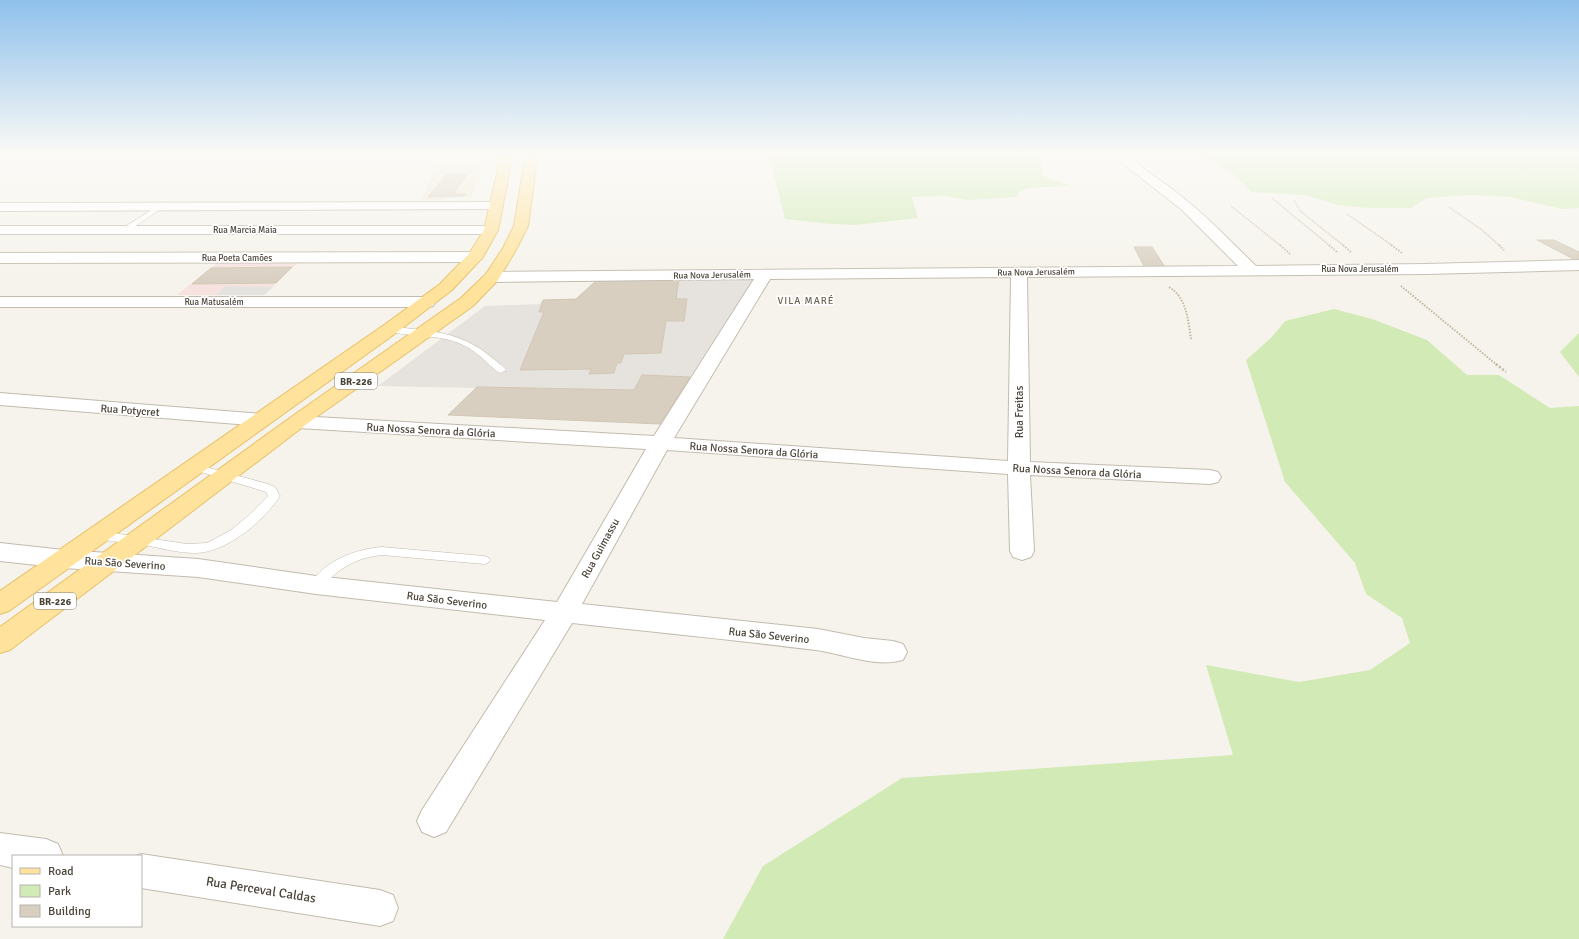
<svg xmlns="http://www.w3.org/2000/svg" width="1579" height="939" viewBox="0 0 1579 939" font-family="Signika,sans-serif">
<rect width="100%" height="100%" fill="#f6f3ec"/>
<polygon fill="#e6e2dd" points="598,279 753,279 660,424 448,415 477,388 378,386 485,306 540,304 543,300 576,299"/>
<polygon fill="#efe8d6" points="436,163 483,163 471,197 453,197 443,200 422,200"/>
<polygon fill="#f6e3e0" points="222,259 302,259 264,295 177,295"/>
<g fill="#d2eab5">
<polygon points="768,152 1037,152 1042,165 1043,176 1071,186 1028,188 1019,192 1017,197 967,200 946,196 912,197 918,218 855,225 831,224 785,219"/>
<polygon points="1194,152 1579,152 1579,208 1562,209 1510,197 1471,195 1427,198 1411,208 1368,208 1338,205 1305,195 1251,192 1232,173"/>
<polygon points="1334,309 1372,319 1427,340 1467,375 1499,375 1550,408 1579,406 1579,939 723,939 763,866 902,778 1233,755 1206,665 1299,682 1370,670 1410,643 1402,618 1366,594 1355,563 1285,482 1246,360 1272,337 1285,321"/>
<polygon points="1579,333 1579,377 1560,352"/>
</g>
<polygon fill="#e5e3e0" points="225,286 273,287 264,295 216,295"/>
<g fill="#d8cfc1" stroke="#d3c7b4">
<polygon points="447,174 468,174 454,192 456,192 454,194 466,194 464,196 428,197"/>
<polygon points="1537,240 1554,240 1579,252 1579,262"/>
<polygon points="1134,247 1152,247 1167,270 1146,270"/>
<polygon points="292,267 276,283 192,284 211,268"/>
<polygon points="598,279 679,279 676,299 687,299 684,321 666,321 661,353 624,354 621,363 617,363 614,373 589,374 591,369 520,370 544,312 539,312 543,300 576,299"/>
<polygon points="642,375 690,377 660,424 448,415 477,387 634,390"/>
</g>
<g fill="none" stroke-linecap="round" stroke-linejoin="round">
<g stroke="#c2bbae" stroke-width="1">
<g id="service">
<polygon points="158,206 163,207 127,232 121,232 120,230"/>
<path d="M390 326C430 332 460 330 492 358 497 362 502 365 506 370L501 373 498 372C488 364 479 354 469 348 444 333 414 338 387 331L386 329Z"/>
<path d="M195 464 268 484 275 487 280 496C264 521 226 553 195 553 178 553 161 548 144 545 128 542 110 542 95 538L93 535 95 532 99 531 187 544 207 543 231 530 248 516 268 496 266 492 260 490 191 469 190 467Z"/>
<path d="M382 547 484 556 488 557 490 560 488 563 484 564 382 555C363 557 348 563 334 575 330 579 325 585 320 588 317 590 314 589 311 588L310 585C323 561 356 549 382 547Z"/>
</g>
</g>
<g stroke="#c2bbae" stroke-width="2">
<g id="minor">
<path d="M1112 152H1125C1141 169 1163 181 1181 196 1208 217 1231 242 1256 266L1425 264 1579 260V270L1425 274 1027 277 1030 462 1210 470 1218 472 1221 477 1218 482 1210 484 1030 475 1034 551 1031 557 1022 560 1013 557 1010 551 1008 474 667 450 582 604 818 629 864 638 893 641 903 644 907 652 903 660C876 668 844 654 816 650 735 640 653 632 572 623L446 832 434 837 422 832 417 821 422 810 545 620 316 594 198 577 64 568 0 561V543L64 550 198 559 316 576 557 602 646 449 298 428 291 426 288 422 291 418 298 416 654 436 754 279 492 282 486 280 484 277 486 274 492 272 1238 266 1181 209 1127 167ZM1011 277 1008 461 674 438 770 279Z"/>
<polygon points="496,202 501,203 503,206 501,209 0,211 0,203"/>
<polygon points="0,226 491,226 496,227 498,230 496,233 491,234 0,234"/>
<polygon points="0,297 427,297 433,298 435,302 433,306 427,307 0,307"/>
<polygon points="0,393 261,414 268,416 271,420 268,424 261,426 0,405"/>
<polygon points="0,833 46,839 58,844 63,856 13,856 13,868 0,865"/>
<polygon points="141,854 380,890 393,895 398,908 393,921 380,926 141,888 141,856 136,856"/>
</g>
</g>
<g stroke="#c2bbae" stroke-width="2">
<polygon id="tertiary" points="475,252 480,254 483,257 480,260 475,262 0,263 0,253"/>
</g>
<g stroke="#e6c16a" stroke-width="2">
<g id="primary">
<polygon points="499,152 511,152 510,169 498,230 483,257 452,290 396,333 9,611 0,614 0,591 384,325 440,284 469,254 484,230 498,169"/>
<polygon points="526,152 538,152 528,226 517,248 498,280 473,306 308,423 10,650 0,653 0,627 294,415 461,298 486,274 503,248 514,226"/>
</g>
</g>
<g stroke="#c4b79f" stroke-width="1.5" stroke-dasharray="1 1" stroke-linecap="butt">
<polyline points="1272,198 1330,246"/>
<polyline points="1294,200 1300,211 1344,246"/>
<polyline points="1231,206 1281,246"/>
<polyline points="1449,207 1482,230 1500,246"/>
<polyline points="1347,214 1393,246"/>
</g>
<g stroke="#c4b79f" stroke-width="2" stroke-dasharray="1.5 1.5" stroke-linecap="butt">
<polyline points="1280,245 1290,254"/>
<polyline points="1329,245 1338,253"/>
<polyline points="1343,245 1352,253"/>
<polyline points="1391,245 1402,253"/>
<polyline points="1499,245 1504,250"/>
<polyline points="1401,286 1497,365"/>
<path d="M1169 287C1187 298 1188 320 1191 339"/>
</g>
<polyline stroke="#c4b79f" stroke-width="2.5" stroke-dasharray="2 2" stroke-linecap="butt" points="1496,364 1506,372"/>
<use href="#service" fill="#fff" fill-rule="evenodd"/>
<use href="#minor" fill="#fff" fill-rule="evenodd"/>
<use href="#tertiary" fill="#fff" fill-rule="evenodd"/>
<use href="#primary" fill="#ffe39c" fill-rule="evenodd"/>
</g>
<linearGradient id="sky" x2="0" y2="1"><stop stop-color="#8fc1ec"/><stop offset="0.54" stop-color="#fbfaf6"/><stop offset="1" stop-color="#fbfaf6" stop-opacity="0"/></linearGradient>
<rect width="1579" height="284" fill="url(#sky)"/>
<g text-anchor="middle" stroke-width="3.5" stroke-linejoin="round" paint-order="stroke">
<g font-size="9" fill="#4b4439" stroke="#fff">
<text x="245" y="233">Rua Marcia Maia</text>
<text x="237" y="261">Rua Poeta Camões</text>
<text x="1360" y="272">Rua Nova Jerusalém</text>
<text transform="translate(1036 272) rotate(-1)" y="3">Rua Nova Jerusalém</text>
<text transform="translate(712 275) rotate(-1)" y="3">Rua Nova Jerusalém</text>
<text x="214" y="305">Rua Matusalém</text>
</g>
<g font-size="10" letter-spacing="1" fill="#6e6250" stroke="#fff">
<text x="806" y="304">VILA MARÉ</text>
</g>
<g fill="#fff" stroke="#817c74" stroke-width="1">
<rect x="335" y="373" width="42" height="16" rx="3"/>
<rect x="34" y="593" width="42" height="16" rx="3"/>
</g>
<g font-size="10" font-weight="bold" fill="#4b4439">
<text x="356" y="385">BR-226</text>
<text x="55" y="605">BR-226</text>
</g>
<g font-size="11" fill="#4b4439" stroke="#fff">
<text transform="translate(130 410) rotate(4)" y="4">Rua Potycret</text>
<text transform="translate(1019 412) rotate(-90)" y="4">Rua Freitas</text>
<text transform="translate(431 430) rotate(3)" y="4">Rua Nossa Senora da Glória</text>
<text transform="translate(754 450) rotate(4)" y="4">Rua Nossa Senora da Glória</text>
<text transform="translate(1077 471) rotate(3)" y="4">Rua Nossa Senora da Glória</text>
<text transform="translate(600 548) rotate(-61)" y="4">Rua Guimassu</text>
<text transform="translate(125 563) rotate(4)" y="4">Rua São Severino</text>
<text transform="translate(447 600) rotate(7)" y="4">Rua São Severino</text>
<text transform="translate(769 635) rotate(6)" y="4">Rua São Severino</text>
</g>
<g font-size="13" fill="#4b4439" stroke="#fff">
<text transform="translate(261 889) rotate(9)" y="5">Rua Perceval Caldas</text>
</g>
</g>
<rect x="12" y="855" width="130" height="72" fill="#ffffff" stroke="#b7b4b0"/>
<rect x="20" y="868" width="20" height="6" fill="#ffe39c" stroke="#b7b4b0"/>
<text x="48" y="875" font-size="12" fill="#4b4439">Road</text>
<rect x="20" y="885" width="20" height="12" fill="#d2eab5" stroke="#b7b4b0"/>
<text x="48" y="895" font-size="12" fill="#4b4439">Park</text>
<rect x="20" y="905" width="20" height="12" fill="#d8cfc1" stroke="#b7b4b0"/>
<text x="48" y="915" font-size="12" fill="#4b4439">Building</text>
</svg>
